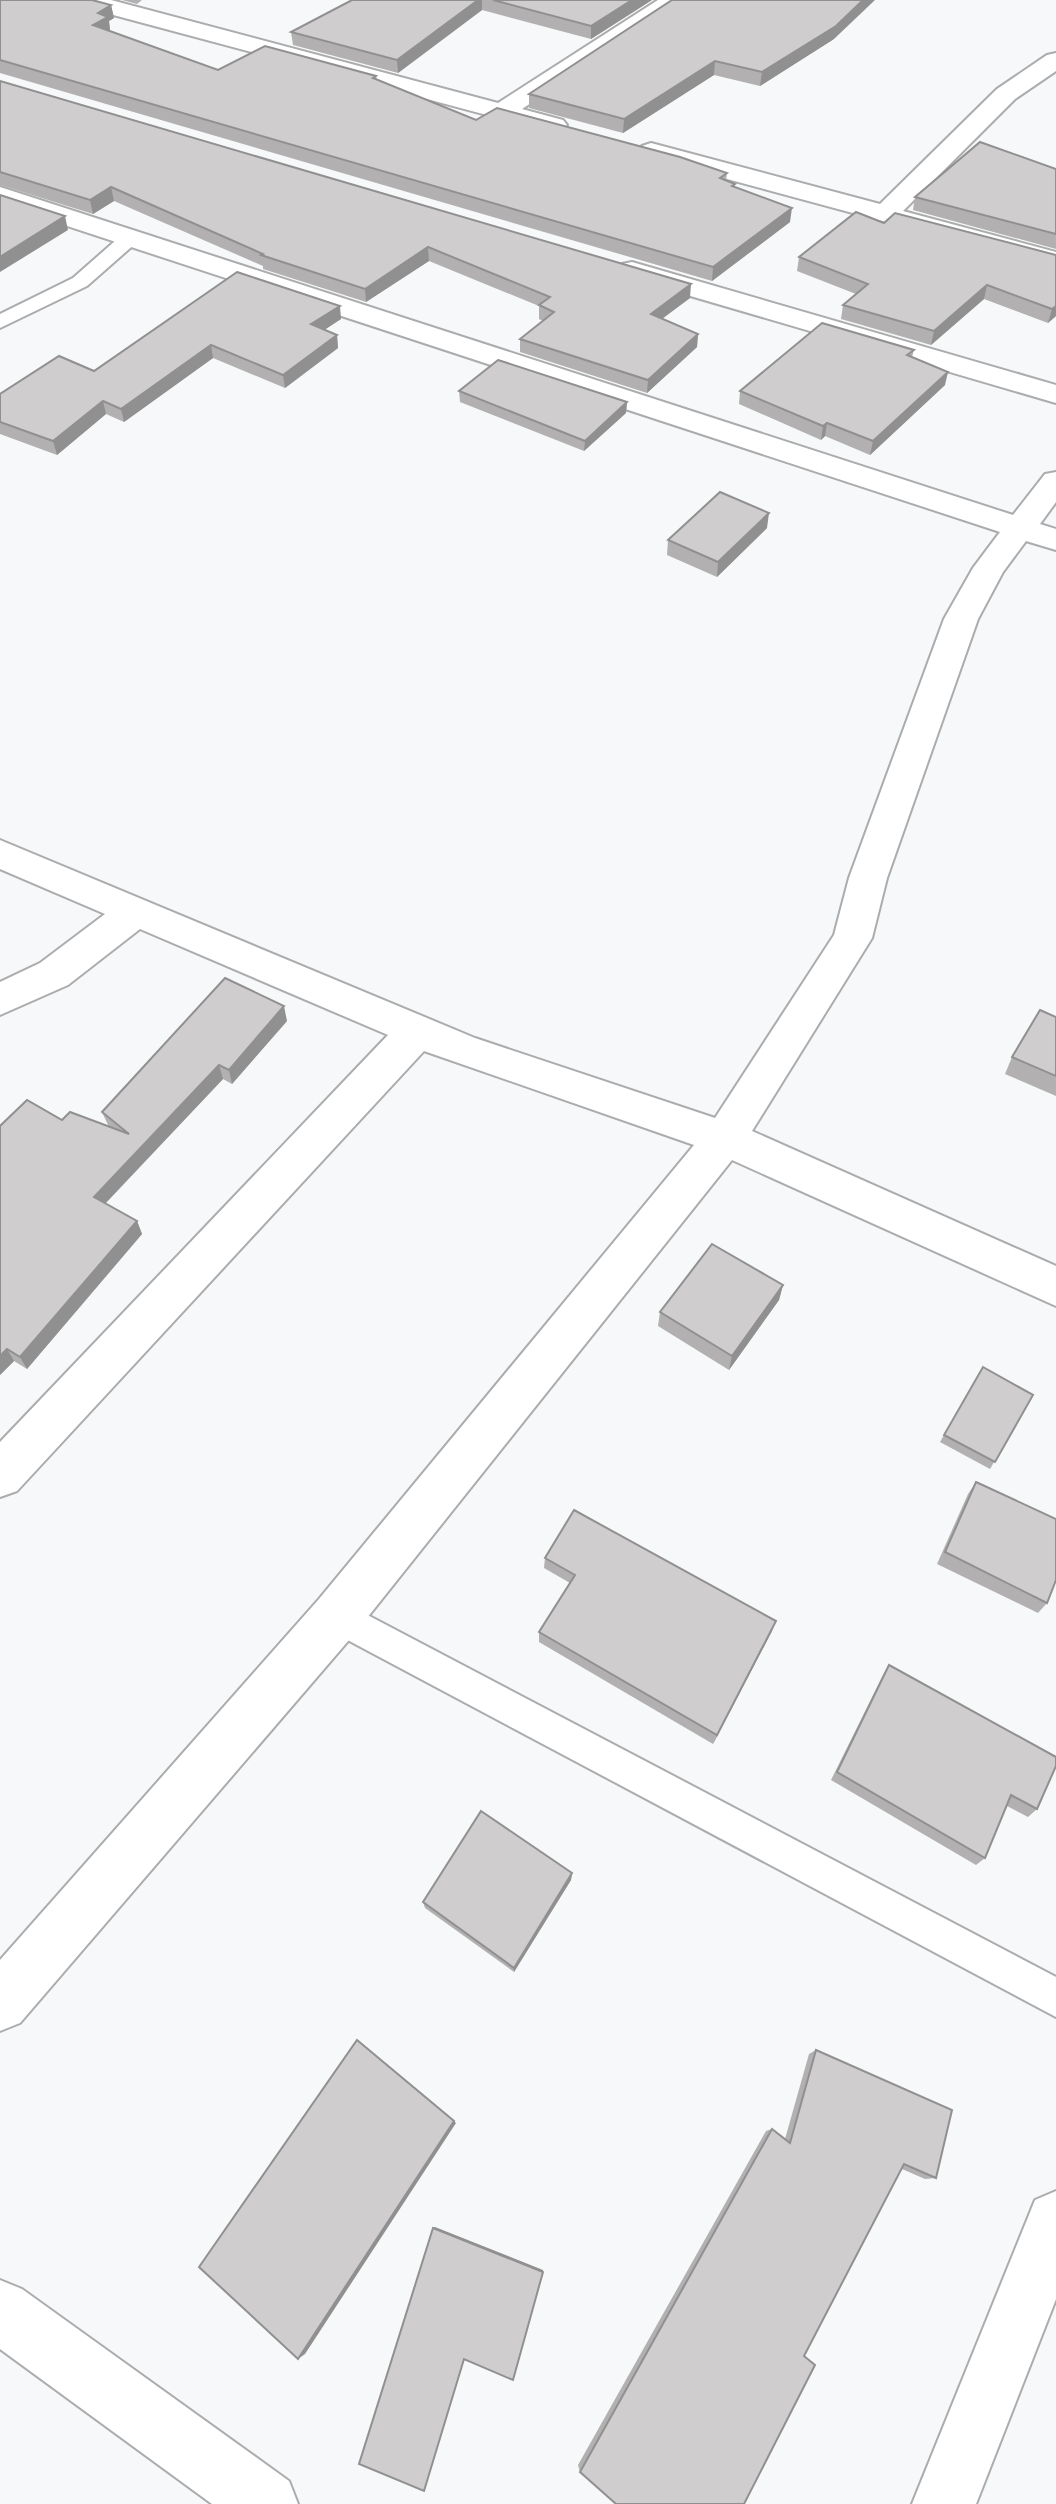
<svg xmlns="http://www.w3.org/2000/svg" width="1056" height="2504" viewBox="0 0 1056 2504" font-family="'Noto Serif',serif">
<rect width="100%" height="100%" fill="#f6f8f9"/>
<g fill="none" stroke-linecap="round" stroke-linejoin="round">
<g stroke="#abacae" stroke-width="4">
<g id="lane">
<polygon points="130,232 139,238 137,242 87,286 0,328 0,314 73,278 123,234"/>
<polygon points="337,1599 1056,1977 1056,2017 325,1628 320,1616 325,1604"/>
</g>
</g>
<g stroke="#abacae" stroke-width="4">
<g id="street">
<polygon points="72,0 111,0 498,103 658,0 686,0 522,109 563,120 567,125 563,130 554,133 76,5"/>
<polygon points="1056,53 1056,71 1015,99 903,211 1056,252 1056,268 642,156 638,151 642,146 651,143 880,204 997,89 1047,55"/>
<polygon points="0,187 1013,515 1045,474 1056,472 1056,502 1040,524 1056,529 1056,550 1026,541 1003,572 978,619 887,878 872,938 752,1131 1056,1266 1056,1306 732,1160 355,1633 20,2023 0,2031 0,1960 319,1599 694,1145 424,1051 17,1491 0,1497 0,1442 388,1035 140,929 68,985 0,1015 0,982 40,963 105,914 0,869 0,840 475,1038 715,1118 834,935 849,878 944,619 973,568 1000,532 0,204"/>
<polygon points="632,262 1056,385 1056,403 622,276 618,270 622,264"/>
<polygon points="1056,2191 1056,2299 976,2504 912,2504 1035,2200"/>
<polygon points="0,2280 22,2289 289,2481 298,2504 212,2504 0,2349"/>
</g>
</g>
<use href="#lane" fill="#fff" fill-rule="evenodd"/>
<use href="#street" fill="#fff" fill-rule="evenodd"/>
</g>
<g fill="#b2b0b0">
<polygon points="0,0 111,5 114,18 109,21 110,30 109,31 218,70 376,76 377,80 476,120 727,173 726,181 735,184 735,187 790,222 712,281 0,73"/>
<polygon points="122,0 142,0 137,4"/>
<polygon points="352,0 652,0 591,39 482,10 398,73 293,45 291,32"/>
<polygon points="834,39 760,86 714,75 623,133 529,108 529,94"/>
<polygon points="0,81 690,298 662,318 698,334 697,347 647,393 520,352 520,339 543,321 539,319 539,306 429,261 366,302 263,269 263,266 114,201 93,214 0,185"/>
<polygon points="1056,169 1056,249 913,210 915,197"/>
<polygon points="884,223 1056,255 1056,316 1048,323 984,299 931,345 841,319 843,305 856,294 797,271 799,257"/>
<polygon points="237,272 341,319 324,330 337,335 338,348 285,388 213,358 124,422 106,414 57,455 0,434 0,394 94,371"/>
<polygon points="914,350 912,357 945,385 870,455 825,436 821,440 739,404 740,391"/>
<polygon points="459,391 627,402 626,413 584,451 460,402"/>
<polygon points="767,528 717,577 667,555 668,540"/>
<polygon points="1056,1017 1056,1096 1005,1074 1012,1057"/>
<polygon points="287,1021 232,1084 223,1079 105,1204 137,1221 142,1234 27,1369 14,1361 0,1375 0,1126 62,1120 109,1127 102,1112"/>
<polygon points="783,1285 779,1300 729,1370 658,1326 660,1312"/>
<polygon points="983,1367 1033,1395 990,1469 940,1442"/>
<polygon points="976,1482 1047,1603 1038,1613 937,1564 968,1494"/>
<polygon points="545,1558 772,1631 713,1744 539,1642 539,1632 570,1583 544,1568"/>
<polygon points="889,1665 1037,1809 1028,1817 1007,1806 985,1858 976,1865 831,1780 883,1675"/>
<polygon points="572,1873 571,1880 514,1972 425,1908 423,1902"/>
<polygon points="816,2050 936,2178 925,2179 902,2169 580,2472 578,2465 766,2131 772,2129 785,2139 809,2054"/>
</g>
<g fill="#919090">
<polygon points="478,0 482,0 482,10 398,73 397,60"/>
<polygon points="632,0 652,0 591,39 591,26"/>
<polygon points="863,0 875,0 834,39 760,86 762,72"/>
<polygon points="111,5 114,18 109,21 110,30 95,38 93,25 98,13"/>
<polygon points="715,61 714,75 623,133 624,119"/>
<polygon points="111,187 114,201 93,214 90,200"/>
<polygon points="792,208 790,222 712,281 713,267"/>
<polygon points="65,216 68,230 0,272 0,257"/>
<polygon points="428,247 429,261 366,302 365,289"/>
<polygon points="691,284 690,298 650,328 651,314"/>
<polygon points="987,285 984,299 931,345 934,331"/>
<polygon points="340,306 341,319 312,338 311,324"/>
<polygon points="1056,306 1056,316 1048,323 1052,309"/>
<polygon points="698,334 697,347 647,393 648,380"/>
<polygon points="337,335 338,348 285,388 283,375"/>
<polygon points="211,345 213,358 124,422 121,409"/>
<polygon points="948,372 945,385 870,455 873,441"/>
<polygon points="103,401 106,414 57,455 53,441"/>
<polygon points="627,402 626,413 584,451 585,441"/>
<polygon points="827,423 825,436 821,440 823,426"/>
<polygon points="769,513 767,528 717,577 718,562"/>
<polygon points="284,1006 287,1021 232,1084 229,1070"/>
<polygon points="219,1065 223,1079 99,1210 94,1197"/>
<polygon points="137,1221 142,1234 27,1369 20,1357"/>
<polygon points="783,1285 779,1300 729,1370 732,1356"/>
<polygon points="7,1349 14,1361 0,1375 0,1356"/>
<polygon points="776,1621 772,1631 713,1744 717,1735"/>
<polygon points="572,1873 571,1880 514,1972 514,1968"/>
<polygon points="454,2121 456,2123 305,2354 298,2359"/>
<polygon points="435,2227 543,2270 543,2272 433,2228"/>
</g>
<g fill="#cfcdcd" stroke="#919090" stroke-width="2">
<polygon points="0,0 92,0 111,5 98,13 108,17 93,25 218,70 265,46 376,76 373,78 476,120 497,108 680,157 727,173 720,178 735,184 732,186 792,208 713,267 0,60"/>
<polygon points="352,0 478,0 397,60 291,32"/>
<polygon points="493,0 632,0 591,26"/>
<polygon points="672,0 863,0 836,26 762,72 715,61 624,119 529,94"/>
<polygon points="0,81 691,284 651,314 698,334 648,380 520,339 554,312 539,305 550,297 428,247 365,289 261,255 263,254 111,187 90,200 0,172"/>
<polygon points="980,142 1056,169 1056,234 915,197"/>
<polygon points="0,195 65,216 0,257"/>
<polygon points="856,212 884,223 895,213 1056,255 1056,306 1052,309 987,285 934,331 843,305 868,284 799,257"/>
<polygon points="237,272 340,306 311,324 337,335 283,375 211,345 121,409 103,401 53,441 0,422 0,394 59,356 94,371"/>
<polygon points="822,323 914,350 907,355 948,372 873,441 827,423 823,426 740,391"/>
<polygon points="498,360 627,402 585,441 459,391"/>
<polygon points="720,492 769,513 718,562 668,540"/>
<polygon points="225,978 284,1006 229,1070 219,1065 94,1197 137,1221 20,1357 7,1349 0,1356 0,1126 27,1100 62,1120 70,1112 129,1134 102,1112"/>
<polygon points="1040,1010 1056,1017 1056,1076 1012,1057"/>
<polygon points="712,1244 783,1285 732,1356 660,1312"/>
<polygon points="983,1367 1033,1395 995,1462 944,1435"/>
<polygon points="976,1482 1056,1519 1056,1580 1047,1603 945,1552"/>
<polygon points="574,1510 776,1621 717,1735 539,1632 575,1575 545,1558"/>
<polygon points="889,1665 1056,1757 1056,1766 1037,1809 1011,1795 985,1858 837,1772"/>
<polygon points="481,1811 572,1873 514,1968 423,1902"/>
<polygon points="357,2040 454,2121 298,2359 199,2267"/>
<polygon points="816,2050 952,2110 936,2178 904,2164 804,2356 815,2365 744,2504 616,2504 580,2472 772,2129 790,2143"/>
<polygon points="433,2228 543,2272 513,2380 464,2359 424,2491 359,2464"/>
</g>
</svg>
